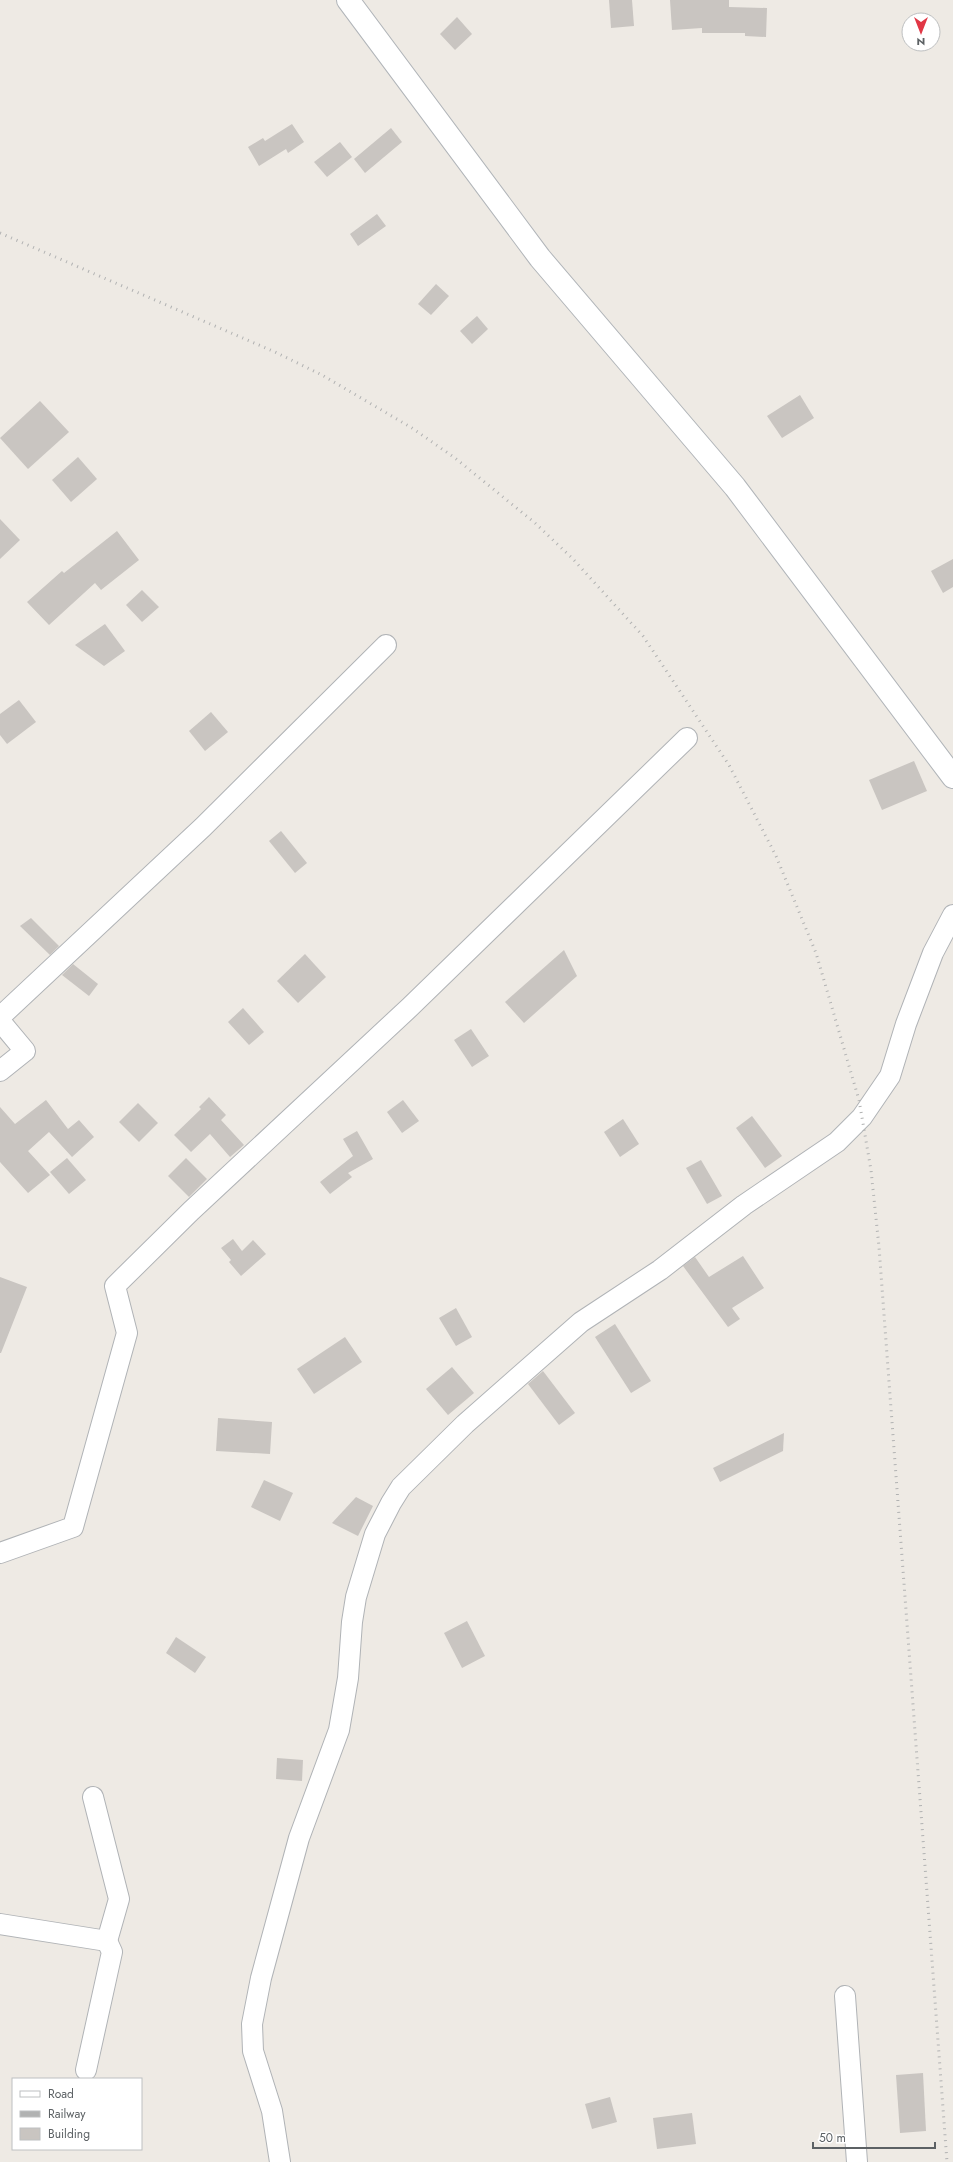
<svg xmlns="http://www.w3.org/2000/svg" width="953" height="2162" viewBox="0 0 953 2162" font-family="Jost,sans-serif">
<rect width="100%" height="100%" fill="#eeeae4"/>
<g fill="#c9c5c1">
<polygon points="609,0 632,0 634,26 611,28"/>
<polygon points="670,0 729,0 729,7 767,8 766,37 745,36 745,33 702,33 702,28 672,30"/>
<polygon points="457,17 472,34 455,50 440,34"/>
<polygon points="292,124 304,142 288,153 286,149 259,166 248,147 263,138 265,141"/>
<polygon points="391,128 402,142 365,173 354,159"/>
<polygon points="340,142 352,157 327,177 314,162"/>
<polygon points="377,214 386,226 358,246 350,234"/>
<polygon points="436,284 449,296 431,315 418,304"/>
<polygon points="477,316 488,329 472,344 460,331"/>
<polygon points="800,395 814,418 782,438 767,416"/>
<polygon points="40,401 69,432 28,469 0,438"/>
<polygon points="78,457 97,479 71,502 52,480"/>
<polygon points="0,519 20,540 0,559"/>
<polygon points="117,531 139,560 101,590 95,583 49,625 27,602 62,571 64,573"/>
<polygon points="953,559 953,587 943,593 931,571"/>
<polygon points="142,590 159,607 142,622 126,605"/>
<polygon points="105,624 125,651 104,666 75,645"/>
<polygon points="19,700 36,722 7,744 0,735 0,714"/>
<polygon points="211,712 228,732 205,751 189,731"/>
<polygon points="914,761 927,791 882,810 869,780"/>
<polygon points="281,831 307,863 295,873 269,841"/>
<polygon points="31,918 59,946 50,955 20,926"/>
<polygon points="564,950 577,976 524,1023 505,1002"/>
<polygon points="305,954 326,977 298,1003 277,981"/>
<polygon points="73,964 98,984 89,996 62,975"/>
<polygon points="243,1008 264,1032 249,1045 228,1022"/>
<polygon points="471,1029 489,1056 472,1067 454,1040"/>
<polygon points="209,1097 226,1115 221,1120 244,1145 230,1157 210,1134 191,1152 174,1135 201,1109 199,1107"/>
<polygon points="46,1100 68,1129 79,1120 94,1137 72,1157 49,1132 28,1151 50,1175 28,1193 0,1162 0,1107 15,1124"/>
<polygon points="403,1100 419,1121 402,1133 387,1112"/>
<polygon points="138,1103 158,1123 139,1142 119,1122"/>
<polygon points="752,1116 782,1156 765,1168 736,1128"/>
<polygon points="623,1119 639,1144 620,1157 604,1132"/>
<polygon points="357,1131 373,1159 348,1173 352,1177 330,1194 320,1182 353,1156 343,1139"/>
<polygon points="67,1158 86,1180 69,1194 50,1172"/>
<polygon points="186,1158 207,1179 189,1197 168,1176"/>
<polygon points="701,1160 722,1196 707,1204 686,1168"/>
<polygon points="233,1239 242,1251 253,1240 266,1254 241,1276 229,1262 231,1260 221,1248"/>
<polygon points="743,1256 764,1288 732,1308 740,1319 728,1327 683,1266 695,1257 709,1277"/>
<polygon points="0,1277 27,1287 1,1353 0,1353"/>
<polygon points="456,1308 472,1337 456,1346 439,1318"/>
<polygon points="615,1324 651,1381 631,1393 595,1337"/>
<polygon points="345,1337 362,1362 314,1394 297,1369"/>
<polygon points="452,1367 474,1393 448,1415 426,1389"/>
<polygon points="543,1371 575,1413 559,1425 528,1384"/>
<polygon points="218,1418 272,1422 270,1454 216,1451"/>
<polygon points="784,1433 783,1451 720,1482 713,1468"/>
<polygon points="264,1480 293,1493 280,1521 251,1507"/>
<polygon points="356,1497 373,1506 358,1536 332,1523"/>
<polygon points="467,1621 485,1656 462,1668 444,1633"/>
<polygon points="176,1637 206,1657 195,1673 166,1653"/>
<polygon points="277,1758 303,1760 302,1781 276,1779"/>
<polygon points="923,2073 926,2131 900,2133 896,2075"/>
<polygon points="610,2097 617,2122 592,2129 585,2104"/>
<polygon points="692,2113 696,2144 657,2149 653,2118"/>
</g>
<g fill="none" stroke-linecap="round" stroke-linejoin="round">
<g stroke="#b0b3b6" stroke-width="22">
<g id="street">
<polyline points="0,1017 203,827 386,645"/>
<polyline points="0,1021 25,1051 0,1071"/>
<polyline points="0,1553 73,1527 127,1333 115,1286 191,1211 410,1007 687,738"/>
<polyline points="0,1924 107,1941 119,1899 93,1797"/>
<polyline points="845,1996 857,2162"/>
<polyline points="86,2070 112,1952 107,1941"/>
<polyline points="280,2162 272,2111 253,2051 252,2024 261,1978 299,1838 339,1730 348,1678 352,1622 356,1597 375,1534 391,1503 401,1487 465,1424 581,1322 660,1270 744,1205 837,1142 862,1117 890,1076 906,1024 933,953 953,915"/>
</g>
</g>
<g stroke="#b1b5b9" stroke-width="24">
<polyline id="secondary" points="348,0 540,258 735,487 953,777"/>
</g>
<use href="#street" stroke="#fff" stroke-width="20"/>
<use href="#secondary" stroke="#fff" stroke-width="22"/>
<polyline stroke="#b1b2b2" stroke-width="3" stroke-dasharray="1 5" stroke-linecap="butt" points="0,233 275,352 322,375 412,428 455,458 535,523 573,559 643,636 729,765 776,856 816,953 859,1100 871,1170 879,1247 947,2162"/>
</g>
<rect x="12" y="2078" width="130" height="72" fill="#ffffff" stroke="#bec0c1"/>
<rect x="20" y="2091" width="20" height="6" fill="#ffffff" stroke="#bec0c1"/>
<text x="48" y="2098" font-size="12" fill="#5c6164">Road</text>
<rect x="20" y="2111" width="20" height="6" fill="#b1b2b2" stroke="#bec0c1"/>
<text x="48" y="2118" font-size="12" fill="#5c6164">Railway</text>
<rect x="20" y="2128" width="20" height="12" fill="#c9c5c1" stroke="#bec0c1"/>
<text x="48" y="2138" font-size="12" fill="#5c6164">Building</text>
<g transform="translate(921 32) rotate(180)"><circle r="19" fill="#ffffff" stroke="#bec0c1"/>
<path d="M0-3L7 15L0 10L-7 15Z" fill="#e13745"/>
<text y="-6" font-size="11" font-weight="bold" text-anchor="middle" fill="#5c6164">N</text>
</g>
<path d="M813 2142v6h122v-6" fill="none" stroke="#5c6164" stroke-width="2"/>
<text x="819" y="2142" font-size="12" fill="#5c6164" stroke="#ffffff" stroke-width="3" paint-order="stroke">50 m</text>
</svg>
